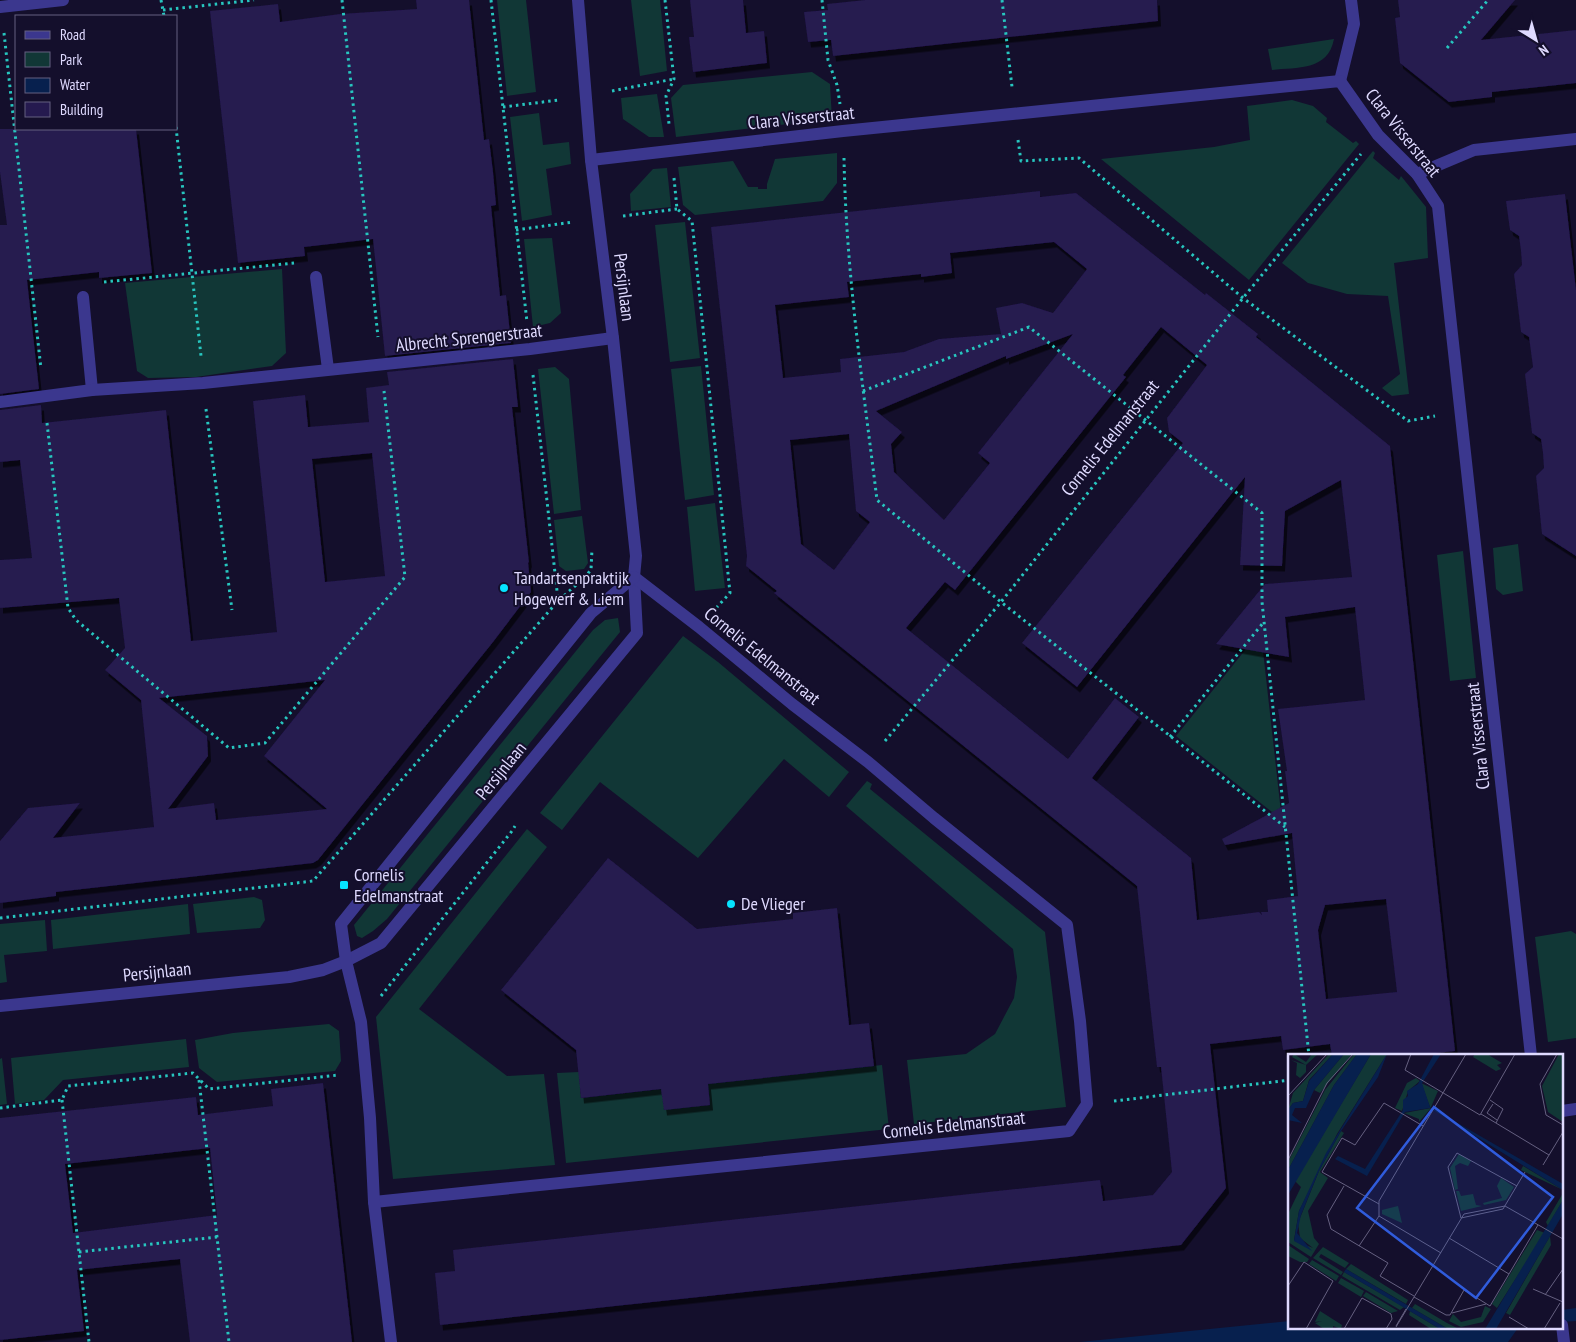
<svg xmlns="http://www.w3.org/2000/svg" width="1576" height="1342" viewBox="0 0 1576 1342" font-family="'PT Sans Narrow',sans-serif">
<defs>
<filter id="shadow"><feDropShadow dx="3" dy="5.5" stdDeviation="0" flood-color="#0009"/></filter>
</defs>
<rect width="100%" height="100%" fill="#140f2c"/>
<g fill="#113736">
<polygon points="497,0 526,0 536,92 507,96"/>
<polygon points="631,0 660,0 667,71 640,76"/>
<path d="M1334 39C1328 71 1297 67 1272 70L1268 49Z"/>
<polygon points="812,72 830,84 832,119 676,137 671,98 683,85"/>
<polygon points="657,94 664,137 649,137 623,119 621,98"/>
<polygon points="1292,100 1313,106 1327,118 1326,122 1353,143 1356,141 1359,144 1249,280 1101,159 1214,147 1250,140 1247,106"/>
<polygon points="539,113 543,145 569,142 571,164 546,169 552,215 522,221 510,117"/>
<polygon points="1373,151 1375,153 1373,158 1399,180 1401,176 1426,207 1428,258 1394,263 1409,394 1392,396 1382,388 1400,374 1388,296 1347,294 1308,283 1282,263"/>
<polygon points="837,153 837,183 823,201 695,215 683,205 678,167 733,161 748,187 758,187 758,189 767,189 767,184 775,159"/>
<polygon points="667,168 671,207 631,211 630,194 653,169"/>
<polygon points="685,222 700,358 670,362 655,225"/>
<polygon points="552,238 561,313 550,323 533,327 524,239"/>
<polygon points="282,269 286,353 272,366 196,377 148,378 137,371 125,283"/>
<polygon points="701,366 714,495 685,500 671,369"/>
<polygon points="555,367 569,379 581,510 554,514 538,369"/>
<polygon points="715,503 725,588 695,591 687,507"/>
<polygon points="582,516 588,563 584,569 566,571 559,566 554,520"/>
<polygon points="1518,544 1523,591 1503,595 1496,589 1493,548"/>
<polygon points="1463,551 1476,678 1450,681 1437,555"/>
<polygon points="618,618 620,632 387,919 373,931 362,938 357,936 354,925 593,630 605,620"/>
<polygon points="683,636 718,662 849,772 829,797 784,759 698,858 600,782 562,830 540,813"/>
<polygon points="1262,642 1281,812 1277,816 1176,736 1250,644"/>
<polygon points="867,781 872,784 870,789 1045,932 1066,1107 914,1124 907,1060 966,1054 995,1034 1014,998 1017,977 1013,949 846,806"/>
<polygon points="527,829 547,847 419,1009 507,1076 544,1074 555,1165 393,1179 376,1017"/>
<polygon points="254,897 262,900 265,920 260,928 197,933 193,904"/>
<polygon points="188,904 190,934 53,949 51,920"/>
<polygon points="45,920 47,951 4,955 7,982 0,983 0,924"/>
<polygon points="1571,931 1576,934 1576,1038 1548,1042 1535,937"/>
<polygon points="329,1024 339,1031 341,1061 335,1071 217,1082 199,1068 195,1040 233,1033"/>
<polygon points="186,1039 189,1067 63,1080 44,1100 15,1104 11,1058"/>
<polygon points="2,1058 7,1104 0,1105 0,1059"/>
<polygon points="882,1065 889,1129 566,1163 557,1073 579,1072 581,1098 663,1089 667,1109 710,1105 708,1084"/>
</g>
<g fill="#07204e">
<polygon points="1576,1308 1576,1321 1562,1322 1562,1310"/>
<polygon points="1290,1321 1290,1328 1518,1328 1508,1342 1080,1342"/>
</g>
<g fill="#251a4f" fill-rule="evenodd" filter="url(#shadow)">
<polygon points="416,0 469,0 484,140 489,139 493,172 496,205 491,206 500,296 506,295 511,343 385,356 373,239 304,247 305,256 238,263 210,11 278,4 280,22 340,14 417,9"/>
<polygon points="690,0 743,0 746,33 764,31 767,63 693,72 689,37 694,37"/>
<polygon points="865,0 1157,0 1158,21 833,56 831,40 808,42 804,12 828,10 827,4"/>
<polygon points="1398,0 1515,0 1481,40 1576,30 1576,83 1492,92 1492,97 1449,102 1400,63 1395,18 1400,17"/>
<polygon points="0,129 136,129 152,273 99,278 99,272 27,280 39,389 0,394 0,225 7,225 0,172"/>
<path d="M1040 191V197L1076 193 1205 295 1206 293 1258 334 1256 337 1390 446 1455 1051 1409 1056H1332L1330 1044 1283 1050 1281 1036 1210 1044 1226 1188 1181 1245 440 1325 435 1273 455 1271 453 1250 1100 1180 1103 1201 1153 1195 1172 1172 1161 1067H1157L1137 886 774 593 777 591 746 566 747 556 711 227ZM1054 242 1087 269 1053 313 1022 303 996 308 1001 334 939 339 904 352 840 359 841 372 783 378 775 305 849 297 847 282 921 274V277L952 273 950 253ZM1161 327 1207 365 1167 418 1169 432 1183 443 1022 643 1077 687 1245 477 1240 565 1282 566 1285 511 1341 480 1352 577 1265 584 1216 644 1289 657 1285 617 1355 607 1365 700 1278 709 1287 771H1285L1289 803 1222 839 1225 845 1292 833 1298 896 1267 900 1268 912H1261L1262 915 1259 912 1197 920 1191 858 1092 778 1139 717 1115 698 1068 759 906 628 945 582 955 590 1126 377 1123 375ZM1073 334 978 453 990 463 944 520 894 472 891 444 902 432 876 411 1006 356V359ZM849 434 856 511 870 522 834 570 801 544 790 440ZM1386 899 1397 992 1326 999 1318 930 1325 905Z"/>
<polygon points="1565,194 1576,290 1576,556 1542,534 1536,476 1544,468 1543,453 1541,439 1532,433 1525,374 1533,367 1529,337 1521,332 1514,274 1522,265 1521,251 1519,236 1510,230 1506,201"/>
<path d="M513 359 518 407H512L529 563 528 562 531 592 493 642 318 860 313 863 56 892V896L0 903V841L28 808 80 803 53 838 154 827 141 700 105 670 125 648 119 598 0 608V560L32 558 20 460 0 462V410L41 405 42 423 166 410 191 641 277 632 253 401 305 395 308 427 369 422 366 388 389 385 387 372ZM372 453 385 576 325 582 312 459ZM325 680 264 756 327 809 216 820 214 803 168 809 208 756 207 736 159 698Z"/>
<polygon points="608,858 697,929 793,919 793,913 837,908 849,1025 869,1023 874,1066 708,1084 710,1105 664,1110 661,1089 581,1098 576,1050 501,990"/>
<path d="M323 1083 352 1342H190L180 1259 77 1270 84 1331 0 1340V1118L196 1097 198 1115 273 1106 271 1089ZM210 1148 217 1215 73 1233 65 1164Z"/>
</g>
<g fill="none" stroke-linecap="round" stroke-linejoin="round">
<g stroke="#27c6bf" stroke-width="3" stroke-dasharray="2.5 4" stroke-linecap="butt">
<polyline points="161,0 164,16"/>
<polyline points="342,0 378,337"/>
<polyline points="491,0 527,322"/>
<polyline points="665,0 674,79 666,96 669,124"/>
<polyline points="822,0 828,60 837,85 840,104"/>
<polyline points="1002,0 1012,87"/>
<polyline points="163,10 254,0"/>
<polyline points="4,33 41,369"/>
<polyline points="1447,48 1488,0"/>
<polyline points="612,91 674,79"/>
<polyline points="503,107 559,100"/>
<polyline points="176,127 201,356"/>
<polyline points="1018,140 1021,161 1079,158 1243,298 1408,421 1435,416"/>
<path d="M844 158C846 272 863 386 877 500L1001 602 1285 827"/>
<polyline points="674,178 677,209 692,221 730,593 717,607"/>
<polyline points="623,216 677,209"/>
<polyline points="516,230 573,222"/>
<polyline points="104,282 294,263"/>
<polyline points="533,375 558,600"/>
<polyline points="863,391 1029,327 1262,513 1262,602 1309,1056"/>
<polyline points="206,409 232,610"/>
<polyline points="47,423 68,608 76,620 229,748 265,743 405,577 384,391"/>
<polyline points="1170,737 1263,623"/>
<polyline points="885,741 1001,602 1243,298 1361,154"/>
<polyline points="0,918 313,881 558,601 583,579 591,570 592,549"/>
<polyline points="381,996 512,831 515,826"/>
<polyline points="1497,1056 1505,1055"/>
<polyline points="199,1080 229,1342"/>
<polyline points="62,1100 89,1342"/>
<polyline points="1114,1101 1290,1080"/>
<polyline points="0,1108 62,1100 68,1086 193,1073 209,1089 339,1075"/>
<polyline points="79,1252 217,1237"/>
</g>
<g stroke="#3b378e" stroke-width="12">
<polyline points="0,7 63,0"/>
<polyline points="1340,81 1354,24 1351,0"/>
<polyline points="591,160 843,131 1340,81 1378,135 1417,174 1438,206 1531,1056"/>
<polyline points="1417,174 1474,150 1576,139"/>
<polyline points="316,277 328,369"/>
<polyline points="83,297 92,390"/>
<polyline points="0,402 92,390 203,383 530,349 613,338"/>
<polyline points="0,1006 289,977 323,970 346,961 381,943 637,633 634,577 636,556 613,338 591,160 578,0"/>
<polyline points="1562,1111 1576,1109"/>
<polyline points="374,1202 1069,1131 1087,1104 1080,1021 1067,925 934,818 868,762 792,704 699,627 634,577"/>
<polyline points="1562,1325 1564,1342"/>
<polyline points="391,1342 374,1202 370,1118 361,1022 346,961 341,924 591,613 634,577"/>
</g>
</g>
<g fill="#06e3ff" stroke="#140f2c" stroke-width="2">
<circle cx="504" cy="588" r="5"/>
<rect x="339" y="880" width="10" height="10" rx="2.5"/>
<circle cx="731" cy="904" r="5"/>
</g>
<g text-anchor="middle" stroke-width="4" stroke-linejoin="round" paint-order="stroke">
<g font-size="18" fill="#dfdaff" stroke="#140f2c">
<text transform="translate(801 118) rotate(-6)" y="6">Clara Visserstraat</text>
<text transform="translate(1403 133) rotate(51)" y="6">Clara Visserstraat</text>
<text transform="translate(624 287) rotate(83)" y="6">Persijnlaan</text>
<text transform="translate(469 338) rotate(-6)" y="6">Albrecht Sprengerstraat</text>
<text transform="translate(1110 438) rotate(-51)" y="6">Cornelis Edelmanstraat</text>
<text transform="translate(762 656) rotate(39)" y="6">Cornelis Edelmanstraat</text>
<text transform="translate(1478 736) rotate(-96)" y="6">Clara Visserstraat</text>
<text transform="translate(501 771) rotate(-51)" y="6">Persijnlaan</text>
<text transform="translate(157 972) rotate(-6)" y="6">Persijnlaan</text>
<text transform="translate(954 1125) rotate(-6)" y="6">Cornelis Edelmanstraat</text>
</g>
<g font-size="18" fill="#dfdaff" stroke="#140f2c" text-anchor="start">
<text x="514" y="584">Tandartsenpraktijk<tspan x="514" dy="21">Hogewerf &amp; Liem</tspan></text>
<text x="354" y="881">Cornelis<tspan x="354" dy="21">Edelmanstraat</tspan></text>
<text x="741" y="910">De Vlieger</text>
</g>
</g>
<g transform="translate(1288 1054)">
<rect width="275" height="275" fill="#140f2c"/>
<path d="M6 0 18 8 24 0H30L18 11V18L12 24 8 21 9 9 3 6 18 11 4 3ZM41 0H45L21 26 15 47 5 49 0 56 5 39ZM56 0H64L32 39 26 36ZM66 0H69L46 31 0 116V108L37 36ZM83 0H99L49 80 11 157 6 186 25 194 12 184 10 169 31 117 53 77 56 79 32 118 40 124 20 157 26 184 31 190 23 203 0 188V160L13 133 7 127ZM187 0H199L214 9 209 11 213 15 208 17 185 3ZM271 0H275V68L260 58 254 32ZM128 24 132 27 120 37 114 57 107 54 119 29ZM133 29 150 37 143 53H142ZM143 54 131 68V65L116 59ZM171 100 183 107 180 112 172 109 167 112 170 135 167 136 162 114ZM235 112 275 136 233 116ZM213 124 226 133 218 146 196 151 195 149 214 144 209 132ZM168 137H171L173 142 185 140 188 151 194 152 173 157ZM275 139V146L260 172 258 168ZM110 152 114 169 94 160V156ZM249 176 257 179 209 254 204 250ZM262 182 263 191 222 261 218 259ZM0 191 21 205 19 208H12L0 202ZM35 193 61 209 57 214 33 200 31 203 55 218 53 221 25 204ZM24 206 51 222 48 227 21 210ZM63 210 120 246 118 250 58 215ZM56 218 116 253 112 256 54 222ZM53 224 76 237 73 243 50 229ZM78 238 110 257 103 259 75 242ZM127 250 159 269 171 275H160L124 254ZM197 252 203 255 195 268 173 273 161 267 165 260 173 268 193 263ZM32 257 54 271 53 275 45 272V275H36L27 269 34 267 27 268ZM122 257 152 275H143L121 261Z" fill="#113736"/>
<path d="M45 0H56L26 36 18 54H7L4 61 14 69 0 66V56L5 49 15 47 21 27ZM69 0H83L0 141V116L46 31ZM99 0 90 23 53 77 31 117 13 161 9 179 24 197 6 187 11 157 38 99ZM146 0H153L134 29 142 53 275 130V136L142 54 117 58 79 122 47 105 50 102 77 115 115 56V46L120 42 119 37 130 30ZM275 146V160L208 275H197ZM58 215 124 254 160 275H152L56 218Z" fill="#07204e"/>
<path fill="none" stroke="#656080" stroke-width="1" d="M123 0 117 16 192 61 227 0M269 0 252 30 258 61 275 71M0 42 39 0M202 46 215 55 208 69M205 50 199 59 209 66M193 60 261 101M0 106 39 29 65 0M255 111 275 78M56 132 39 161 43 175 100 209 92 222 126 242M91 150 34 118 54 84 67 91 96 49 135 72M173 164 160 113 169 99 229 132M173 164 215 155 237 118M161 184 221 220M71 192 91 162M153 199 91 162V147L178 0M0 232 16 208 45 227 18 275M245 235 275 248M257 241 275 215M126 243 158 261H162L176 236 202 252 250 171M164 259 198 250M221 263 241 275M108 272 118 255M108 273 176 160 217 152 275 185M56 275 74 244 103 260 104 265 98 275M256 275 272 249"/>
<path fill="#305cdc" fill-opacity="0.15" stroke="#305cdc" stroke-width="2.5" d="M146 53 265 143 188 244 69 154Z"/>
<rect width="275" height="275" fill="none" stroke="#dfdaff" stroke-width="2.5"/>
</g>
<rect x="15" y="15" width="162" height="115" fill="#140f2c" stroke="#656080"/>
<rect x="25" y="31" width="25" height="8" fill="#3b378e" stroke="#656080"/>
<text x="60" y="40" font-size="15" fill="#dfdaff">Road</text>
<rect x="25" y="52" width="25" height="15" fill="#113736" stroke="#656080"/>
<text x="60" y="65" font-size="15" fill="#dfdaff">Park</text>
<rect x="25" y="78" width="25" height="15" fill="#07204e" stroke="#656080"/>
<text x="60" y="90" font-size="15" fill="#dfdaff">Water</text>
<rect x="25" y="102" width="25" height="15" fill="#251a4f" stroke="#656080"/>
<text x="60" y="115" font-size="15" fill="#dfdaff">Building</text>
<g transform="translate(1536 40) rotate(143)" stroke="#140f2c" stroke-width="4" paint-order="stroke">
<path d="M0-4L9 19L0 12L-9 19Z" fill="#dfdaff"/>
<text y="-8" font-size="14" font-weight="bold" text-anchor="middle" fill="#dfdaff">N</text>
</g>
</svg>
